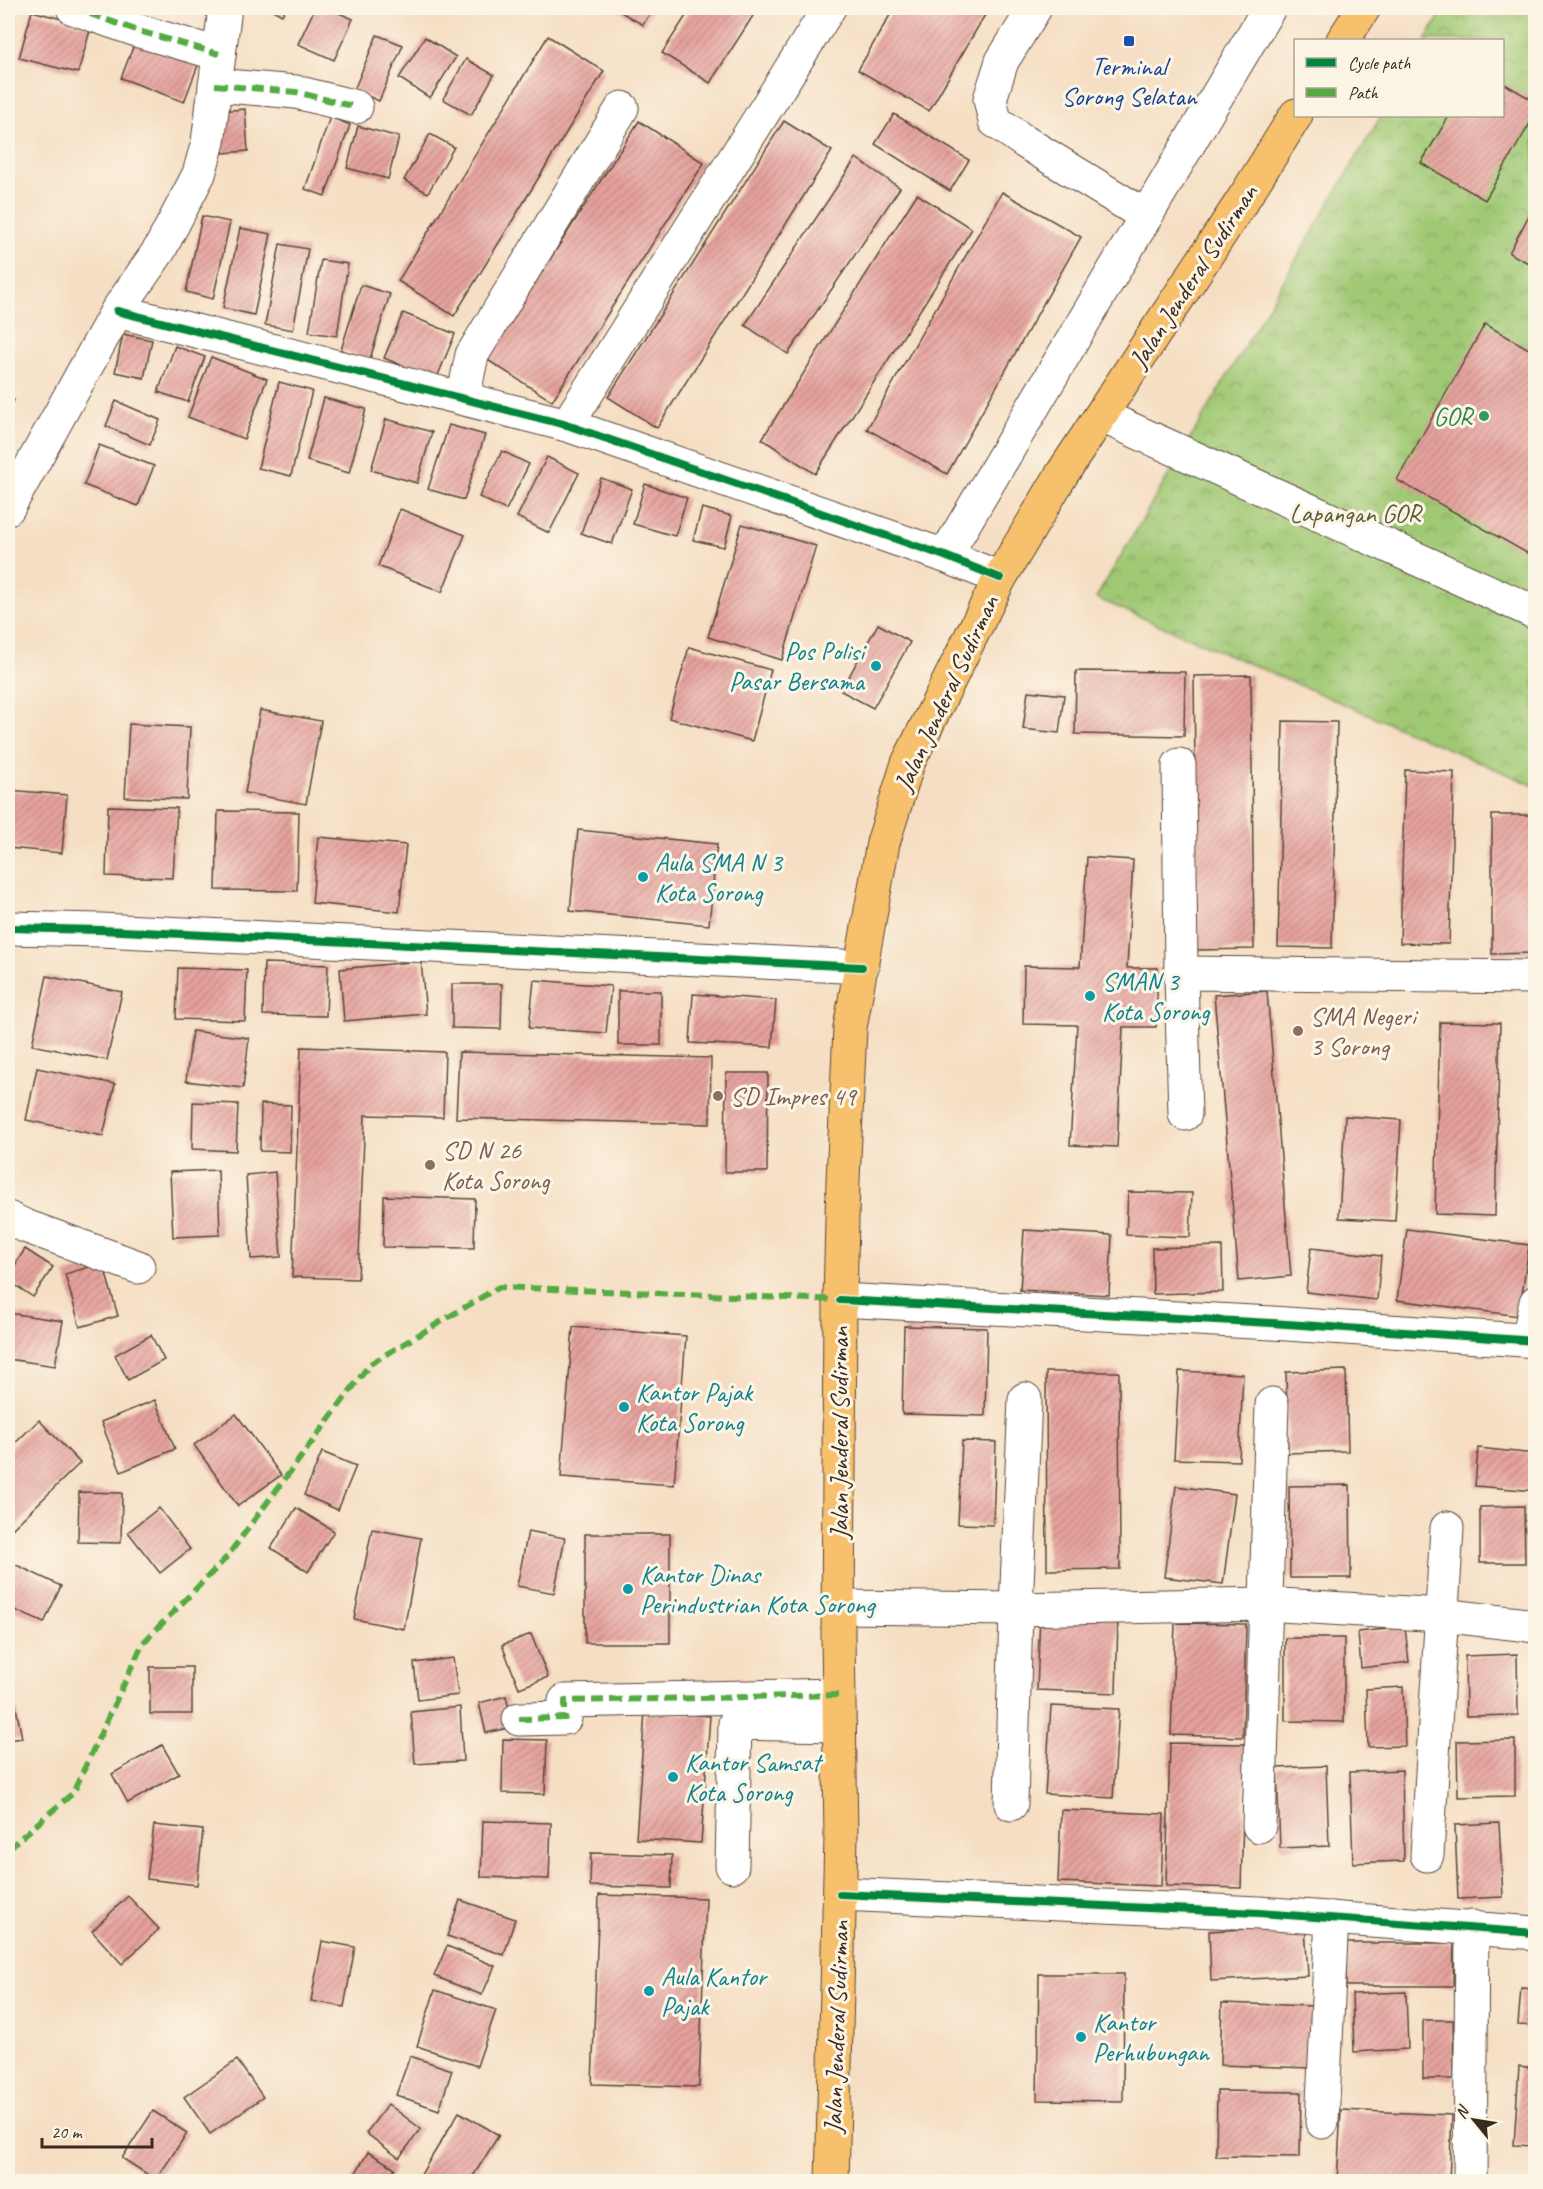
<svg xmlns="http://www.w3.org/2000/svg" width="1543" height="2189" viewBox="0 0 1543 2189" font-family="Caveat,sans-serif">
<defs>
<pattern id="park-crowns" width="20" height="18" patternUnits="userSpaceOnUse" patternTransform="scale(1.5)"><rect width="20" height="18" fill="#a0c975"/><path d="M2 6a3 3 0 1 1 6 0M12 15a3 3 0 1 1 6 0" fill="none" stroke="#84a35f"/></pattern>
<pattern id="building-hatch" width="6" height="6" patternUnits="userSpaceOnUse" patternTransform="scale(1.5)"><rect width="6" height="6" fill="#e6a29e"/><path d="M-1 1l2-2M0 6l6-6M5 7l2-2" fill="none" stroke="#bc8480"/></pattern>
</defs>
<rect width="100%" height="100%" fill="#fcf5e5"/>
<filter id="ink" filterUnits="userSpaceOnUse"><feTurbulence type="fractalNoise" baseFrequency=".0167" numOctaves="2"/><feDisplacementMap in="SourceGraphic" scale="12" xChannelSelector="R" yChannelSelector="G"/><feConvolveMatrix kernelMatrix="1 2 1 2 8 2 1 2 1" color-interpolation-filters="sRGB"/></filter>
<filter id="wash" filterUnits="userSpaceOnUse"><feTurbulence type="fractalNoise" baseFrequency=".008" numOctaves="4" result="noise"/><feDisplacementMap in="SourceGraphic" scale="24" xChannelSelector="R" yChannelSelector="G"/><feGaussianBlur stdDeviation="1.35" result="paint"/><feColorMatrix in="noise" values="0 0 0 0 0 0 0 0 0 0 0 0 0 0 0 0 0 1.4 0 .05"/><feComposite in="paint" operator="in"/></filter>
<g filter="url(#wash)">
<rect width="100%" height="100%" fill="#f5dec3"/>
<polygon fill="url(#park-crowns)" stroke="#6e7a4a" stroke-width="1.5" points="1445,8 1535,8 1535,786 1096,598 1381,116 1502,116 1502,40 1425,40"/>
<g id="blocks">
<g fill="url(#building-hatch)">
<polygon points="269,8 286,8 282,15"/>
<polygon points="315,8 327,8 353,19 334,60 298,44"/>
<polygon points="614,8 653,8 643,25"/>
<polygon points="691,8 758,8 710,83 662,53"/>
<polygon points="894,8 989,8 929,111 858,70"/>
<polygon points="32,11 91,27 78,73 19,58"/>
<polygon points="377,35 403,45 379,101 354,90"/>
<polygon points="548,36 604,71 454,316 398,281"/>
<polygon points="137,37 200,60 184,102 121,78"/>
<polygon points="425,37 456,57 430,98 399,78"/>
<polygon points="466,59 494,75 471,115 443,99"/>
<polygon points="1503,83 1536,102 1536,113 1485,200 1421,163 1449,116 1503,116"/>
<polygon points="245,109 248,151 223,153 220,111"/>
<polygon points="894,114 969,160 950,191 875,144"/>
<polygon points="330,117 350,125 325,196 305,189"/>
<polygon points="639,121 704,163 552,401 486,359"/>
<polygon points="784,121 832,151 657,428 608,397"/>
<polygon points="358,126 399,137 388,179 347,168"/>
<polygon points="430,134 454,147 428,193 404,180"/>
<polygon points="856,158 900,188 788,354 745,325"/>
<polygon points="1002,192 1081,237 947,474 867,429"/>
<polygon points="917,194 972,229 815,474 762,439"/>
<polygon points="1536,202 1536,267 1509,253"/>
<polygon points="202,216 230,222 213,299 186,292"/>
<polygon points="240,228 271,234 254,315 223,308"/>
<polygon points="280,244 308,249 293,330 265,325"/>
<polygon points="321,260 348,264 337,336 309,332"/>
<polygon points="361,285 390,294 370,359 341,350"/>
<polygon points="403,313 455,334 436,380 384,358"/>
<polygon points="1485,324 1536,353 1536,558 1397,480"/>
<polygon points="123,334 152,340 144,378 115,372"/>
<polygon points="175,346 205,357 188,402 158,392"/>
<polygon points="211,357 267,379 244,439 188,417"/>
<polygon points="279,382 312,391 291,476 258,468"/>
<polygon points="8,397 14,400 8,414"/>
<polygon points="324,398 366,409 349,473 307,461"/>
<polygon points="116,401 160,420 150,445 106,426"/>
<polygon points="386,419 432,432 417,483 371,470"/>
<polygon points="449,425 485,435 464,500 428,489"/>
<polygon points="99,445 154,466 138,506 84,485"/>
<polygon points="502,451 529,464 506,510 479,497"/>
<polygon points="547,457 579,473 549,533 517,517"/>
<polygon points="601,478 632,489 612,544 581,533"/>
<polygon points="645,484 687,498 675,536 633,524"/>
<polygon points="702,508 732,516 724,547 693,540"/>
<polygon points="400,509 465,535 442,592 378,566"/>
<polygon points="742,524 816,546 782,660 708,637"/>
<polygon points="878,624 910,642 873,708 841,691"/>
<polygon points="689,647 771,670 752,741 669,718"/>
<polygon points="1076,671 1185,672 1184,736 1075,734"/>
<polygon points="1251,675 1254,949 1197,950 1194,676"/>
<polygon points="1028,691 1064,695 1059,733 1023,729"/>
<polygon points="260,710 321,721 306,804 245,793"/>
<polygon points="1283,721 1337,722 1332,948 1278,947"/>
<polygon points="129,724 190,727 187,799 125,797"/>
<polygon points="1405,770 1454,772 1449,944 1400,943"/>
<polygon points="8,790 67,795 62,853 8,848"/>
<polygon points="108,806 177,808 173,878 106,876"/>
<polygon points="218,811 299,812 297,891 216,890"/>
<polygon points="1492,815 1535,815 1535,953 1492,954"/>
<polygon points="578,830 717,844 709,925 570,911"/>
<polygon points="318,837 406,845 399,912 312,903"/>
<polygon points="1087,857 1133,860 1127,968 1158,968 1156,1027 1123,1027 1117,1147 1070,1145 1077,1025 1023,1024 1024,966 1080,967"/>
<polygon points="421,961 426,1014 344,1021 340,969"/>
<polygon points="264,963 328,965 326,1016 263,1015"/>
<polygon points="178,968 247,970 245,1021 176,1019"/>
<polygon points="47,976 122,992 107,1060 32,1045"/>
<polygon points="534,980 611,986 606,1033 529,1028"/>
<polygon points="452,984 502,984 501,1029 452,1028"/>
<rect x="618" y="991" width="43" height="54"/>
<polygon points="1267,991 1291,1276 1239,1281 1214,995"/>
<polygon points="693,994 776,1000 772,1047 690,1043"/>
<polygon points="1440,1022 1500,1023 1495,1216 1435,1214"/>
<polygon points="192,1031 249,1038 243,1088 186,1081"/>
<polygon points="301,1047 445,1052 443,1117 365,1115 358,1279 292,1277"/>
<polygon points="459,1052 711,1058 710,1124 456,1118"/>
<polygon points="37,1068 115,1084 103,1136 26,1120"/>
<polygon points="726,1073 768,1073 767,1172 725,1172"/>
<polygon points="193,1102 238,1104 236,1151 192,1149"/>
<polygon points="261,1104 291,1105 290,1152 260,1151"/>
<polygon points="1345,1116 1401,1120 1395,1221 1339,1218"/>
<polygon points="218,1170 220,1235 173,1237 170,1172"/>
<polygon points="275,1172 281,1257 251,1259 246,1175"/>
<polygon points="1128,1192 1192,1193 1190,1237 1126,1235"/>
<polygon points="384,1196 475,1199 474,1248 383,1247"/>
<polygon points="1407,1229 1529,1245 1519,1316 1397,1300"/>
<polygon points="1024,1230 1112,1235 1109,1295 1020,1290"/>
<polygon points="1222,1246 1223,1292 1153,1294 1152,1248"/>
<polygon points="1311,1248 1381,1256 1377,1300 1306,1292"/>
<polygon points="25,1249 53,1267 33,1297 8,1280 8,1276"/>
<polygon points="103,1263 118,1316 80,1327 65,1274"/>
<polygon points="8,1313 63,1321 55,1366 8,1359"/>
<polygon points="904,1326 987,1328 985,1416 902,1414"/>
<polygon points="573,1327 686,1336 674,1485 561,1477"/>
<polygon points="151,1335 164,1360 128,1380 115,1355"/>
<polygon points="1346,1370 1348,1451 1288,1453 1286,1372"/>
<polygon points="1179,1371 1243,1374 1239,1461 1174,1459"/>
<polygon points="1046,1372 1119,1372 1120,1569 1047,1570"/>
<polygon points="155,1400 175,1449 121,1472 101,1422"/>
<polygon points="236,1414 281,1475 238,1506 194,1445"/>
<polygon points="39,1420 80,1463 8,1533 8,1450"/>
<polygon points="962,1441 996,1442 993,1525 958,1524"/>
<polygon points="1478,1448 1536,1454 1536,1491 1475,1486"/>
<polygon points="322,1452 356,1466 338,1510 304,1495"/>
<polygon points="1350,1485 1351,1578 1290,1578 1289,1486"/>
<polygon points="1176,1486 1235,1494 1223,1584 1164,1577"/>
<polygon points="79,1492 122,1493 121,1543 78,1542"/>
<polygon points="1524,1506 1525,1563 1480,1563 1480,1507"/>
<polygon points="159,1508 190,1549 160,1573 128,1532"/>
<polygon points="296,1508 334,1531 308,1572 271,1548"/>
<polygon points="372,1529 421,1538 404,1629 354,1619"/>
<polygon points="528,1531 565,1538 554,1593 517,1586"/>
<rect x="585" y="1534" width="85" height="109"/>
<polygon points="8,1561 61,1586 44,1623 8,1607"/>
<polygon points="1040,1615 1118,1618 1116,1693 1037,1690"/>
<polygon points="1175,1623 1246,1624 1243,1737 1171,1735"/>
<polygon points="1405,1627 1409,1662 1361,1668 1358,1632"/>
<polygon points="531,1634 548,1677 519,1688 502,1645"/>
<polygon points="1285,1638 1344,1638 1344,1722 1285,1721"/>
<polygon points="1517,1654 1518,1715 1466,1716 1465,1656"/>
<polygon points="453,1658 458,1695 418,1700 414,1663"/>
<rect x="150" y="1667" width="42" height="47"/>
<polygon points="8,1671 9,1671 22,1738 8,1740"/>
<polygon points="1403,1687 1405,1746 1368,1747 1366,1689"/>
<polygon points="506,1696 513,1727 486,1733 479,1703"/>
<polygon points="1051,1706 1119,1709 1113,1798 1045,1794"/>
<polygon points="460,1707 463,1761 415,1764 411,1712"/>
<polygon points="645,1711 710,1716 701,1843 636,1839"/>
<polygon points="503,1739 547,1740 545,1794 502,1793"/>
<polygon points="1515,1740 1515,1796 1458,1797 1457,1741"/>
<polygon points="1170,1743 1245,1744 1241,1888 1166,1886"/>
<polygon points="162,1745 179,1774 128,1803 112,1774"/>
<polygon points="1326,1766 1329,1846 1280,1848 1277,1768"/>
<polygon points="1402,1770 1404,1861 1353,1863 1350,1772"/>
<polygon points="1061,1810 1164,1814 1161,1886 1058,1882"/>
<polygon points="483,1821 551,1823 549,1879 481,1877"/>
<polygon points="1499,1823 1503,1897 1458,1899 1455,1825"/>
<polygon points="154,1825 203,1830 197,1885 147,1879"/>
<polygon points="591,1853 672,1855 671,1888 590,1886"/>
<polygon points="599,1895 706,1898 699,2087 592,2084"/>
<polygon points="128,1896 159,1929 122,1964 92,1931"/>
<polygon points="460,1900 515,1919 504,1955 447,1936"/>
<polygon points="1305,1926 1308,1976 1211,1981 1209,1931"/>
<polygon points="322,1941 355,1947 344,2007 311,2001"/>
<polygon points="1346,1943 1454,1943 1453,1986 1346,1986"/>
<polygon points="447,1946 495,1966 482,1995 434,1976"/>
<polygon points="1039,1974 1124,1974 1123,2101 1037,2100"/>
<polygon points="1521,1988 1536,1989 1536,2026 1518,2025"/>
<polygon points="435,1990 496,2010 477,2066 417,2046"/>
<polygon points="1406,1992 1408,2049 1354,2052 1352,1994"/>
<polygon points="1222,2003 1313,2006 1311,2068 1220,2065"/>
<polygon points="1423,2020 1453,2020 1454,2079 1423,2079"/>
<polygon points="410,2056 452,2070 439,2110 396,2095"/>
<polygon points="237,2060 263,2097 210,2134 184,2097"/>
<polygon points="1519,2066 1536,2068 1536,2146 1514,2145"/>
<polygon points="1217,2091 1301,2092 1300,2157 1216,2156"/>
<polygon points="388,2104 421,2129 399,2158 366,2133"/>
<polygon points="1341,2110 1452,2115 1449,2181 1337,2181"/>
<polygon points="153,2111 187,2133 156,2180 122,2158"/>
<polygon points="459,2112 499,2135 470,2181 417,2181"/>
<polygon points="368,2152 395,2168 387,2181 351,2181"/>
</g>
</g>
</g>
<g filter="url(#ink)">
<use href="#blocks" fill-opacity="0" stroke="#574537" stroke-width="1.5"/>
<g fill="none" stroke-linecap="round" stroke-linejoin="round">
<g stroke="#574537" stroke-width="35">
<g id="minor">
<polyline points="73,8 139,31 219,54"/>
<polyline points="1035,8 1002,61 990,99 995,121 1025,142 1146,216"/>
<polyline points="215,85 296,92 356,107"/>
<polyline points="117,311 567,425 945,556 1000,578"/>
<polyline points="463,398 472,355 622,108"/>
<polyline points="1102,416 1536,613"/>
<polyline points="567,425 829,8"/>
<polyline points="8,508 117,311 160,249 199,174 208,142 225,8"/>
<polyline points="945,556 1269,8"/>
<polyline points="1179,765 1181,973"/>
<polyline points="8,928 101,930 862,967"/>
<polyline points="1185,1114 1181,973 1536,977"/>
<polyline points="8,1218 25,1226 138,1267"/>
<polyline points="840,1300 1272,1323 1536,1341"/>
<polyline points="1528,1340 1536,1302"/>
<polyline points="838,1607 1016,1609 1265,1604 1441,1615 1536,1626"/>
<polyline points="519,1719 565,1718 565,1701 839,1695"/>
<polyline points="1011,1804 1016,1609 1025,1399"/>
<polyline points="1259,1826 1272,1404"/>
<polyline points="1427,1855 1447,1528"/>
<polyline points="732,1866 735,1723 839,1725"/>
<polyline points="840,1894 1259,1913 1536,1933"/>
<polyline points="1322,2122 1332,1918"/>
<polyline points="1470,2182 1472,1927"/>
</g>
</g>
<g stroke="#574537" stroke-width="35">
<g id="major">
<polyline points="1343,40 1364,8"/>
<polyline points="832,2182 841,1837 838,1635 840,1300 843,1180 850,1028 883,843 908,763 1000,578 1062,474 1244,198 1296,115"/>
</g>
</g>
<use href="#minor" stroke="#fff" stroke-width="33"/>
<use href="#major" stroke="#f7c06c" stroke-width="33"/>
<g stroke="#55ab43" stroke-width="6" stroke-dasharray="12 6" stroke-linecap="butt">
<polyline points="73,8 139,31 219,54"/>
<polyline points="215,85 296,92 356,107"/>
<polyline points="519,1719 565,1718 565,1701 839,1695"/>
<polyline points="8,1849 73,1793 143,1643 226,1558 370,1364 499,1287 840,1300"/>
</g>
<g stroke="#fcf5e5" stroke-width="11">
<g id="cycleway">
<polyline points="117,311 567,425 945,556 1000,578"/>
<polyline points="8,928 101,930 862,967"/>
<polyline points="840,1300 1272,1323 1536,1341"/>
<polyline points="840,1894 1259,1913 1536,1933"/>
</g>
</g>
<use href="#cycleway" stroke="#00873e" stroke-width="8"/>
</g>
</g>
<rect fill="#1a4fb4" stroke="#fcf5e5" stroke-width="2" x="1123" y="35" width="12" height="12" rx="3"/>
<circle fill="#2e9e5b" stroke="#fcf5e5" stroke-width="2" cx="1484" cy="416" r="6"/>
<g fill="#0f9aa8" stroke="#fcf5e5" stroke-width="2">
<circle cx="876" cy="666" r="6"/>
<circle cx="643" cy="877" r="6"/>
<circle cx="1090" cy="996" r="6"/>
<circle cx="624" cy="1407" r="6"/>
<circle cx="628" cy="1589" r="6"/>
<circle cx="673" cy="1777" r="6"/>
<circle cx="649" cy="1991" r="6"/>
<circle cx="1081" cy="2037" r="6"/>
</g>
<g fill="#8d6e63" stroke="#fcf5e5" stroke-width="2">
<circle cx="1298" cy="1031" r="6"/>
<circle cx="718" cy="1096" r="6"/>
<circle cx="430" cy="1165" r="6"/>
</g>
<g text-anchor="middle" stroke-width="6" stroke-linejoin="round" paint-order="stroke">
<g font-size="26" fill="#164399" stroke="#fcf5e5">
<text x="1129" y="75">Terminal<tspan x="1129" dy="30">Sorong Selatan</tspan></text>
</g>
<g font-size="26" fill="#3b2a1e" stroke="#fcf5e5">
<text transform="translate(1193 276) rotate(-57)" y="9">Jalan Jenderal Sudirman</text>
<text transform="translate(946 693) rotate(-65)" y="9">Jalan Jenderal Sudirman</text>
<text transform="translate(839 1433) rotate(-90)" y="9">Jalan Jenderal Sudirman</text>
<text transform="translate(836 2027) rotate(-88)" y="9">Jalan Jenderal Sudirman</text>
</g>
<g font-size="26" fill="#27864d" stroke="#fcf5e5" text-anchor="end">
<text x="1472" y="425">GOR</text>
</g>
<g font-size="26" fill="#595a38" stroke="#fcf5e5">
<text x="1355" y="522">Lapangan GOR</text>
</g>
<g font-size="26" fill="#0d838f" stroke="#fcf5e5" text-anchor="start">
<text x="864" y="660" text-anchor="end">Pos Polisi<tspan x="864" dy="30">Pasar Bersama</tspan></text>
<text x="655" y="871">Aula SMA N 3<tspan x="655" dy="30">Kota Sorong</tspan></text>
<text x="1102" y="990">SMAN 3<tspan x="1102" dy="30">Kota Sorong</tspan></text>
<text x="636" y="1401">Kantor Pajak<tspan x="636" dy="30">Kota Sorong</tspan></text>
<text x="640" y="1583">Kantor Dinas<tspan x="640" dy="30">Perindustrian Kota Sorong</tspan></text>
<text x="685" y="1771">Kantor Samsat<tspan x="685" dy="30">Kota Sorong</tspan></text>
<text x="661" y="1985">Aula Kantor<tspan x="661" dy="30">Pajak</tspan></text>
<text x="1093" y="2031">Kantor<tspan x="1093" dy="30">Perhubungan</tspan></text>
</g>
<g font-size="26" fill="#785e54" stroke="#fcf5e5" text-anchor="start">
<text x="1310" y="1025">SMA Negeri<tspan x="1310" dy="30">3 Sorong</tspan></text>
<text x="730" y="1105">SD Impres 49</text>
<text x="442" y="1159">SD N 26<tspan x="442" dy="30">Kota Sorong</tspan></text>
</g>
</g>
<rect width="1543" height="2189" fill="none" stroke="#fcf5e5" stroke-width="30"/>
<rect x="1294" y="39" width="210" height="78" fill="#fcf5e5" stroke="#afa495" stroke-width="1.5"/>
<rect x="1306" y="58" width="30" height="9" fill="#00873e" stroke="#afa495" stroke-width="1.5"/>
<text x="1348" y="69" font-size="18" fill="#3b2a1e">Cycle path</text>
<rect x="1306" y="88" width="30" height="9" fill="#55ab43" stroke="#afa495" stroke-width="1.5"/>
<text x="1348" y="99" font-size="18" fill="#3b2a1e">Path</text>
<g transform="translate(1474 2120) rotate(300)" stroke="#fcf5e5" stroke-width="4.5" paint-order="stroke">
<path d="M0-4.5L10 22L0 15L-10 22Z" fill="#3b2a1e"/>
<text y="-9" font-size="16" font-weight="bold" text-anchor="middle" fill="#3b2a1e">N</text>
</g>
<path d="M42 2138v9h110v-9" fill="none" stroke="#3b2a1e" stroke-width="3"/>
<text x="51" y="2138" font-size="18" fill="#3b2a1e" stroke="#fcf5e5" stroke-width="4.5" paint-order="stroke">20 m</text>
</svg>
